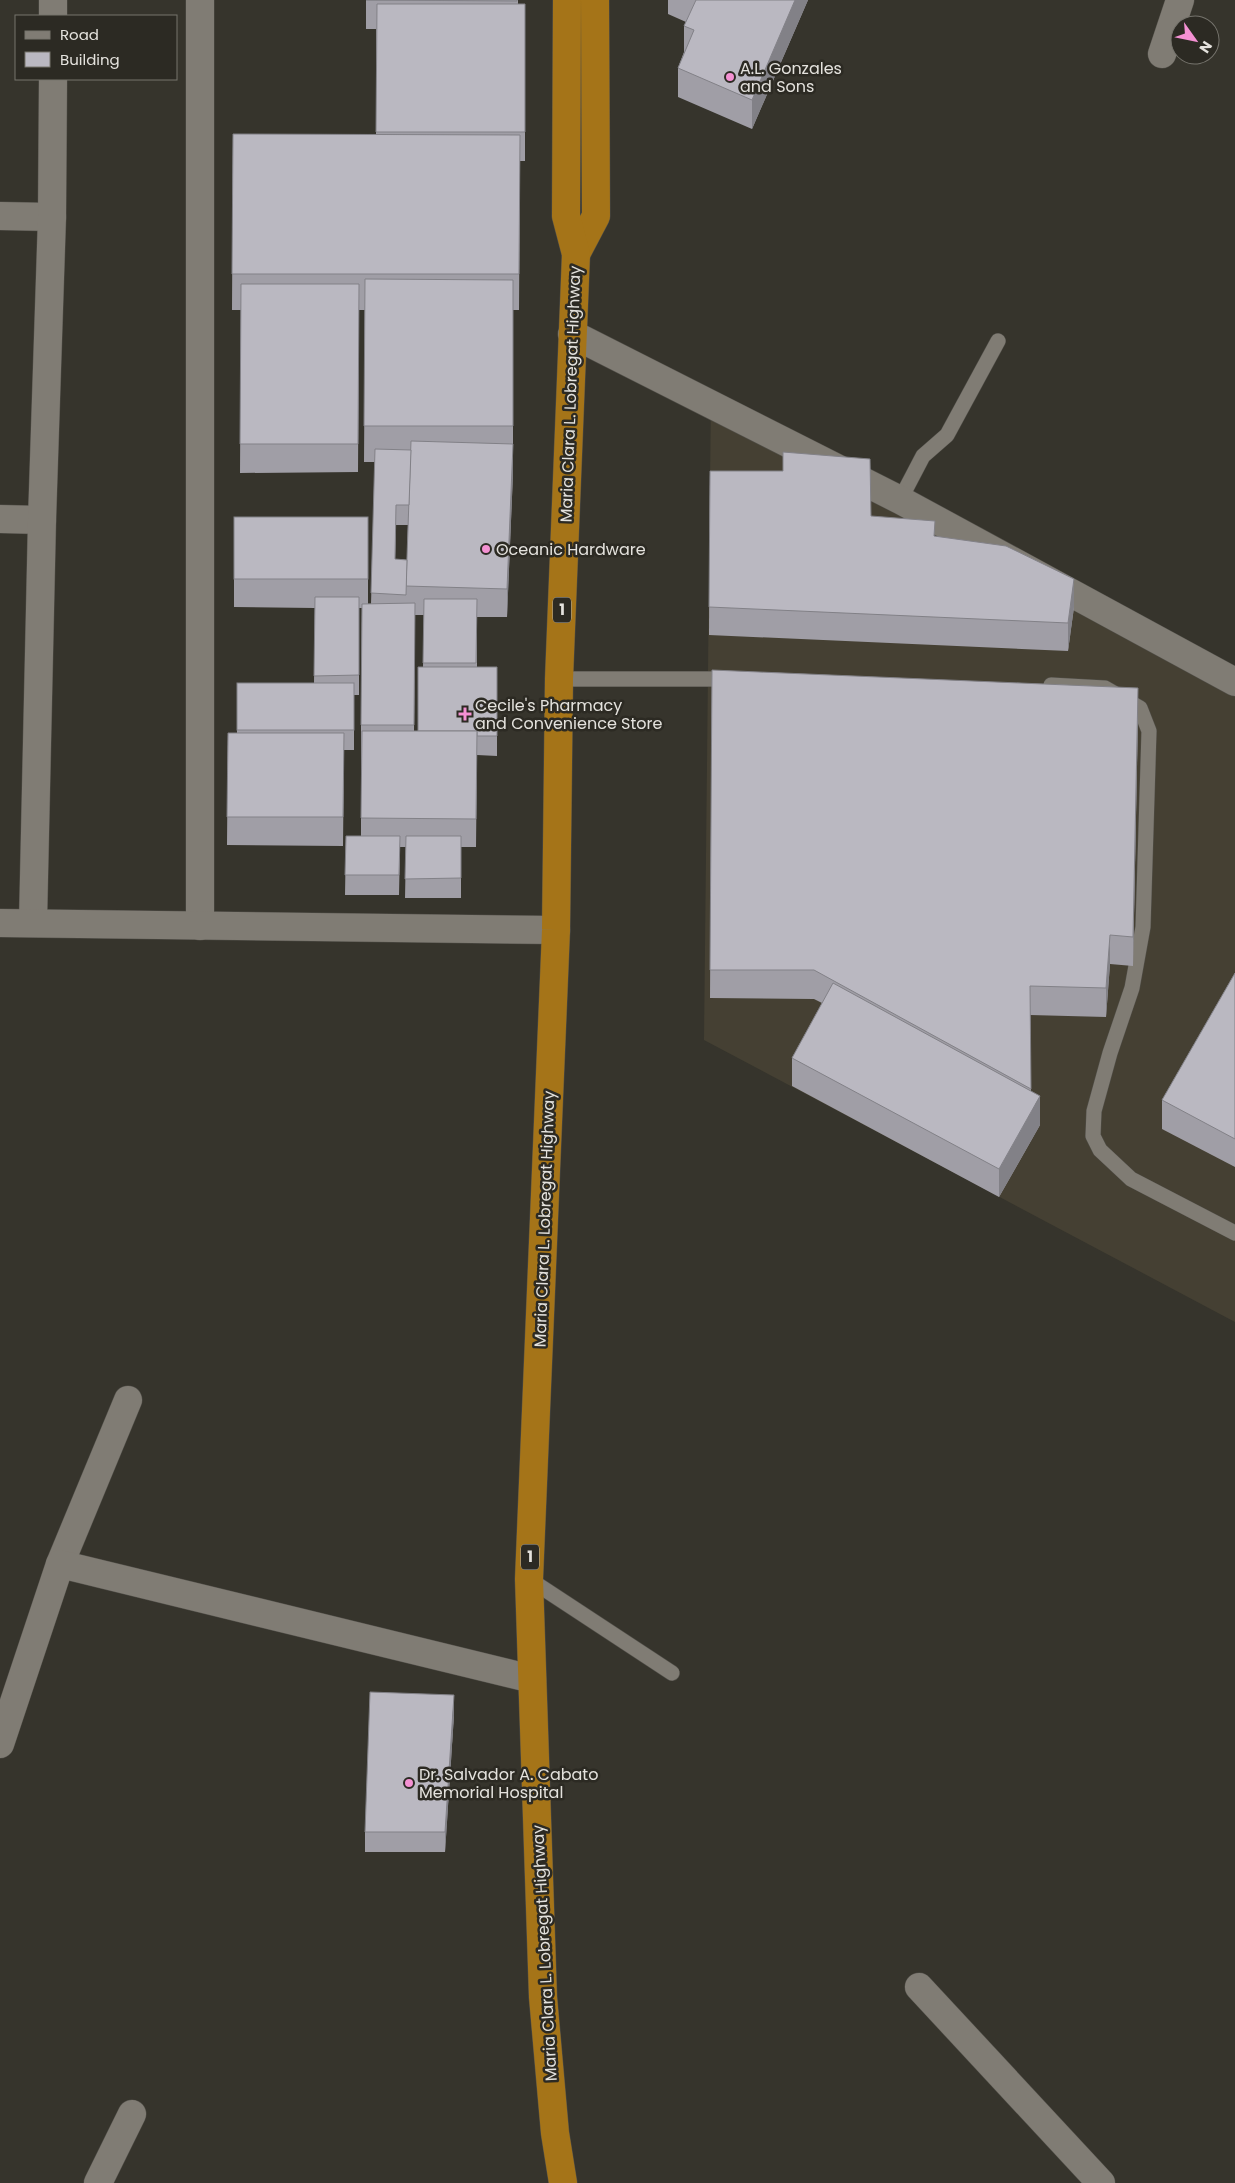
<svg xmlns="http://www.w3.org/2000/svg" width="1235" height="2183" viewBox="0 0 1235 2183" font-family="Poppins,sans-serif">
<rect width="100%" height="100%" fill="#36342c"/>
<polygon fill="#454033" points="711,396 1235,670 1235,1322 704,1040"/>
<g fill="none" stroke-linecap="round" stroke-linejoin="round">
<g stroke="#514f49" stroke-width="16">
<g id="service">
<polyline points="900,500 923,456 947,435 998,341"/>
<polyline points="559,679 731,679"/>
<polyline points="1051,685 1105,688 1140,708 1149,731 1143,927 1132,988 1110,1053 1094,1111 1093,1136 1100,1150 1131,1179 1235,1233"/>
<polyline points="529,1579 672,1673"/>
</g>
</g>
<g stroke="#514f49" stroke-width="29">
<g id="minor">
<polyline points="200,0 200,926"/>
<polyline points="53,16 53,0"/>
<polyline points="1162,54 1180,0"/>
<polyline points="0,216 52,217"/>
<polyline points="572,334 900,500 1235,682"/>
<polyline points="0,519 42,520"/>
<polyline points="33,922 42,520 52,217 53,79"/>
<polyline points="0,923 556,930"/>
<polyline points="60,1564 128,1400"/>
<polyline points="0,1744 60,1564 532,1679"/>
<polyline points="919,1987 1101,2183"/>
<polyline points="98,2183 132,2114"/>
</g>
</g>
<g stroke="#514f49" stroke-width="29">
<g id="trunk">
<polyline points="576,254 596,216 595,0"/>
<polyline points="563,2183 555,2133 543,1997 529,1579 556,930 559,679 576,254 566,216 567,0"/>
</g>
</g>
<use href="#service" stroke="#807c74" stroke-width="15"/>
<use href="#minor" stroke="#807c74" stroke-width="28"/>
<use href="#trunk" stroke="#a57418" stroke-width="28"/>
</g>
<g fill="#a09ea6" fill-rule="evenodd">
<path d="M366 0H518V4H525V161H520L519 310H513V473L507 617H477V667H497V756L477 755 476 847H461V898H405L406 847H400L399 895H345L346 836H361V725L362 608H359V695H354V750H344L343 846 227 845 228 733H237V683H314L315 608 234 607V517H368V604H371L375 462H364L365 310H359L358 472 240 473 241 310H232L233 134H376V29H366ZM396 525H408L407 560 395 559ZM415 615H424L423 667 418 731H414Z"/>
<polygon points="668,0 808,0 752,129 678,97 678,68 684,52 684,26 686,22 668,14"/>
<polygon points="710,471 871,516 935,536 1074,607 1068,651 709,635"/>
<polygon points="712,670 1138,717 1133,966 1110,964 1106,1017 1030,1015 1031,1091 1040,1125 999,1197 792,1086 792,1058 822,1003 814,999 710,998"/>
<polygon points="1235,973 1235,1167 1162,1129 1162,1100"/>
<polygon points="454,1715 445,1852 365,1852 365,1832"/>
</g>
<g fill="#828187">
<polygon points="795,0 808,0 752,129 752,100"/>
<polygon points="513,444 513,473 507,617 507,589"/>
<polygon points="1074,579 1074,607 1068,651 1068,623"/>
<polygon points="1138,688 1138,717 1133,966 1133,937"/>
<polygon points="1110,935 1110,964 1106,1017 1106,988"/>
<polygon points="1040,1096 1040,1125 999,1197 999,1169"/>
<polygon points="454,1695 454,1715 445,1852 445,1832"/>
</g>
<g fill="#bab8c1" stroke="#828187">
<polygon points="366,0 517,0 517,1"/>
<polygon points="696,0 795,0 752,100 678,68 694,30 684,26"/>
<polygon points="377,4 525,4 525,132 376,132"/>
<polygon points="233,134 520,135 519,274 232,274"/>
<polygon points="365,279 513,280 513,426 364,426"/>
<polygon points="241,284 359,284 358,444 240,444"/>
<polygon points="411,441 513,444 507,589 406,586"/>
<polygon points="375,449 411,450 409,505 396,505 395,559 407,560 406,595 371,593"/>
<polygon points="783,452 870,459 871,516 935,521 934,536 1006,546 1074,579 1068,623 709,607 710,471 783,471"/>
<rect x="234" y="517" width="134" height="62"/>
<polygon points="315,597 359,597 359,675 314,676"/>
<polygon points="424,599 477,599 476,663 423,663"/>
<polygon points="415,603 414,725 361,725 362,604"/>
<polygon points="418,667 497,667 497,736 477,736 477,731 418,731"/>
<polygon points="712,670 1138,688 1133,937 1110,935 1106,988 1030,986 1031,1089 814,970 710,970"/>
<rect x="237" y="683" width="117" height="47"/>
<polygon points="362,731 477,731 476,819 361,818"/>
<polygon points="228,733 344,733 343,817 227,817"/>
<polygon points="346,836 400,836 399,875 345,875"/>
<polygon points="406,836 461,836 461,878 405,879"/>
<polygon points="1235,973 1235,1139 1162,1100"/>
<polygon points="833,983 1040,1096 999,1169 792,1058"/>
<polygon points="370,1692 454,1695 445,1832 365,1832"/>
</g>
<g fill="#f491d3" stroke="#2c2a23" stroke-width="2">
<circle cx="730" cy="77" r="5"/>
<circle cx="486" cy="549" r="5"/>
<path d="M462.5 706.5h5v5h5v5h-5v5h-5v-5h-5v-5h5z"/>
<circle cx="409" cy="1783" r="5"/>
</g>
<g text-anchor="middle" stroke-width="5" stroke-linejoin="round" paint-order="stroke">
<g fill="#2c2a23" stroke="#adaba5" stroke-width="1">
<rect x="553" y="597.5" width="18" height="25" rx="4"/>
<rect x="521" y="1544.5" width="18" height="25" rx="4"/>
</g>
<g font-size="15" font-weight="bold" fill="#e4e2dd">
<text x="562" y="615">1</text>
<text x="530" y="1562">1</text>
</g>
<g font-size="16" fill="#e4e2dd" stroke="#2c2a23" text-anchor="start">
<text x="740" y="74">A.L. Gonzales<tspan x="740" dy="18">and Sons</tspan></text>
<text x="496" y="555">Oceanic Hardware</text>
<text x="475" y="711">Cecile's Pharmacy<tspan x="475" dy="18">and Convenience Store</tspan></text>
<text x="419" y="1780">Dr. Salvador A. Cabato<tspan x="419" dy="18">Memorial Hospital</tspan></text>
</g>
<g font-size="16" fill="#e4e2dd" stroke="#2c2a23">
<text transform="translate(570 394) rotate(-88)" y="6">Maria Clara L. Lobregat Highway</text>
<text transform="translate(544 1219) rotate(-88)" y="6">Maria Clara L. Lobregat Highway</text>
<text transform="translate(544 1953) rotate(-93)" y="6">Maria Clara L. Lobregat Highway</text>
</g>
</g>
<rect x="15" y="15" width="162" height="65" fill="#2c2a23" stroke="#76746d"/>
<rect x="25" y="31" width="25" height="8" fill="#807c74" stroke="#76746d"/>
<text x="60" y="40" font-size="15" fill="#e4e2dd">Road</text>
<rect x="25" y="52" width="25" height="15" fill="#bab8c1" stroke="#76746d"/>
<text x="60" y="65" font-size="15" fill="#e4e2dd">Building</text>
<g transform="translate(1195 40) rotate(123)"><circle r="24" fill="#2c2a23" stroke="#76746d"/>
<path d="M0-4L9 19L0 12L-9 19Z" fill="#f491d3"/>
<text y="-8" font-size="14" font-weight="bold" text-anchor="middle" fill="#e4e2dd">N</text>
</g>
</svg>
